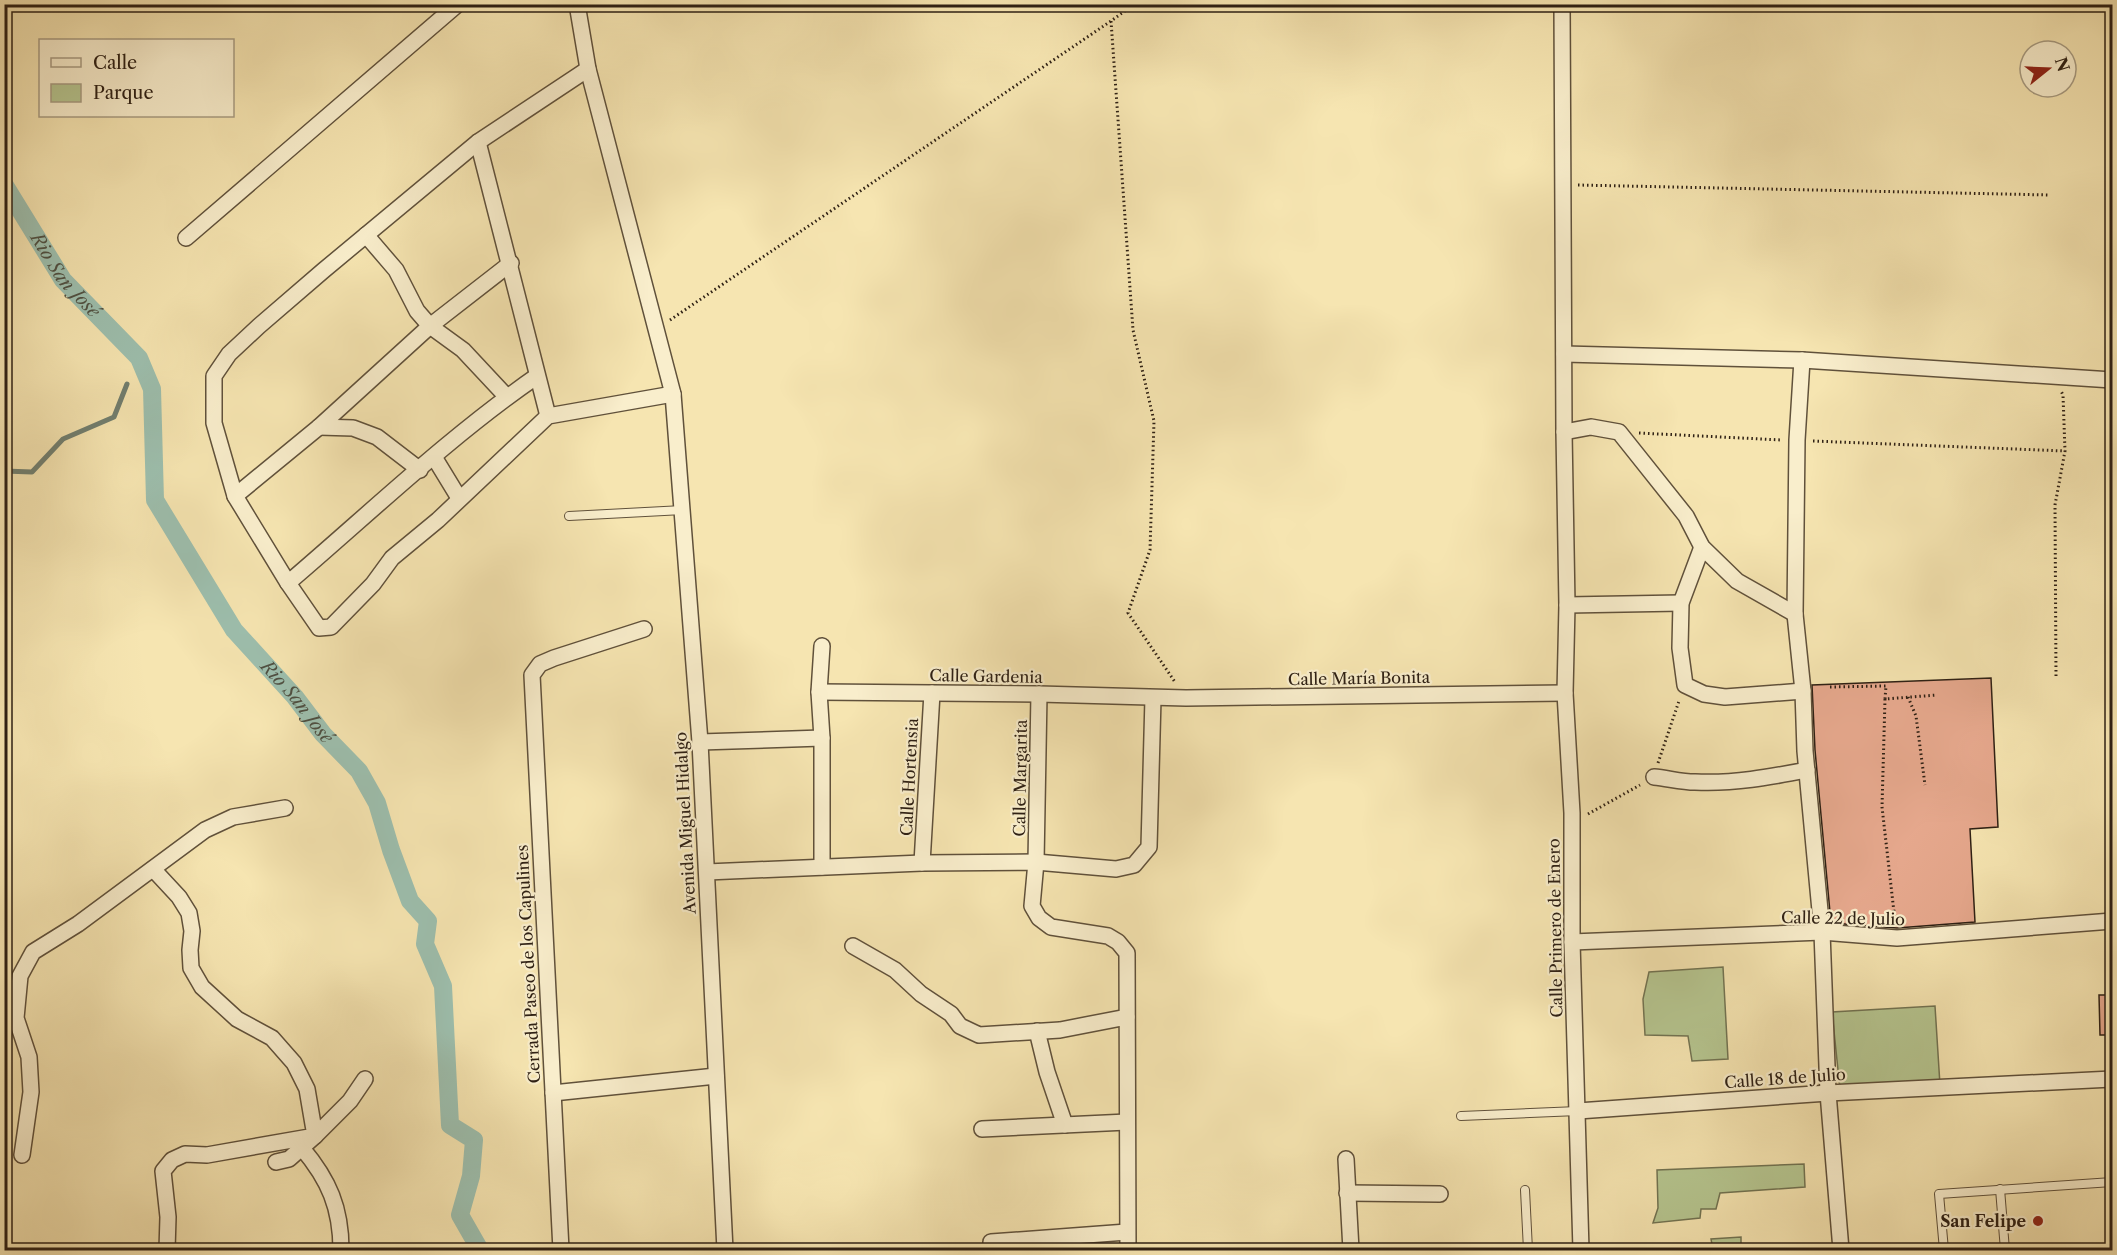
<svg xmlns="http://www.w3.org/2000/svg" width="2117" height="1255" viewBox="0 0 2117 1255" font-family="'Libre Caslon Text',serif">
<rect width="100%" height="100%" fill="#f6e5b1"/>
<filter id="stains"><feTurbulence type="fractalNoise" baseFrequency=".00333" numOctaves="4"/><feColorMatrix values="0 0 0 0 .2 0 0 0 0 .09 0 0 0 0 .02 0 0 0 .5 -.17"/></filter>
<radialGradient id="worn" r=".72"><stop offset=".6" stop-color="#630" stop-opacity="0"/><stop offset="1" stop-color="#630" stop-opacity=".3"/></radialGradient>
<g fill="#b6c690" stroke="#727352" stroke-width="1.5">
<polygon points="1723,967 1728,1059 1692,1061 1688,1036 1645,1035 1643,999 1649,972"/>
<polygon points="1935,1006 1940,1085 1840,1089 1832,1012"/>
<polygon points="1804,1164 1805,1187 1720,1193 1716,1209 1701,1209 1700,1218 1653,1223 1658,1208 1657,1170"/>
<polygon points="1741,1237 1741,1250 1713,1250 1711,1239"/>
</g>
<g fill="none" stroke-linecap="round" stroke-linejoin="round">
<polyline stroke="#717f70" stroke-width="5" points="4,471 32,472 63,439 114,417 127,384"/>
<path stroke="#9dbfae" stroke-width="18" id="s1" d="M4 184 63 280 139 358 152 389 155 500 234 630 295 697 323 734 359 771 377 803 391 850 410 901 428 921 425 944 443 986 450 1125 474 1140 471 1176 460 1215 480 1250"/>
</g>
<g fill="#e6a88d" stroke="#2e2014" stroke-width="1.5">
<polygon points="1991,678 1998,827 1970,829 1975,922 1897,928 1831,923 1815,750 1812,685"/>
<polygon points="2099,995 2112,995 2112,1035 2100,1035"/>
</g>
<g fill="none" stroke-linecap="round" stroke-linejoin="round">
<g stroke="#60513b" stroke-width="10">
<g id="lane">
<polyline points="569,516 683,510"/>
<polyline points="1461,1116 1578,1111"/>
<polyline points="2000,1189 2005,1250"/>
<polyline points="1525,1190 1528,1250"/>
<polyline points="1944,1250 1939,1194 2112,1182"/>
</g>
</g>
<g stroke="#60513b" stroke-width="18">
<g id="street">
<polyline points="577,4 588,69 673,394 700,742 725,1250"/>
<polyline points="1562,4 1564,432 1567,605 1565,693 1572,813 1572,942 1581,1250"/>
<polyline points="588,69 478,142 324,270 259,326 229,354 214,376 214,423 235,496 288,583 319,628 331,627 373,584 392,558 438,520 548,416 673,394"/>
<polyline points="478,142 548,416"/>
<polyline points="366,235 396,270 417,311 430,326 463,350 507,397"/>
<polyline points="186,238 458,4"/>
<polyline points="1564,354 1802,360 2112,380"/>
<polyline points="1802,360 1797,440 1795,614 1803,691 1805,751 1822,932 1828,1093 1841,1250"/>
<polyline points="319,427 353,428 377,437 420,470"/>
<polyline points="1564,432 1591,427 1619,432 1686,516 1702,547 1737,581 1795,614"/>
<polyline points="434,457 459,498"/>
<polyline points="235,496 319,427 430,326 511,263"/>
<polyline points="1702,547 1681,603 1680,648 1685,685 1704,694 1725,697 1803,691"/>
<path d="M288 583C370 513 449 437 537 376"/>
<polyline points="1567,605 1681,603"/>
<polyline points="822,646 819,692 822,738 822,867"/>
<polyline points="819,692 1039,694 1186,698 1565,693"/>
<polyline points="1039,694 1036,862 1032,906 1039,918 1051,927 1108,936 1118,942 1127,953 1128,1250"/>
<polyline points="700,742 822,738"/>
<path d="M1654 777C1667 778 1681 782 1695 782 1733 784 1770 777 1807 770"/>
<polyline points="922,863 932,693"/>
<polyline points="153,869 179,897 189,913 192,931 190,950 191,968 202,987 237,1019 272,1038 294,1063 307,1089 315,1136 207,1155 185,1154 172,1160 163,1171 168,1217 167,1250"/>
<polyline points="707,872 922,863 1036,862 1116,869 1134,865 1149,847 1153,698"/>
<polyline points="1572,942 1822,932 1897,938 2112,921"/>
<polyline points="853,946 895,970 921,994 951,1014 960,1026 979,1035 1060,1030 1127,1017"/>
<polyline points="1037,1031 1047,1072 1065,1125"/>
<polyline points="553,1093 716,1076"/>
<polyline points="1578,1111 1828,1093 2112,1079"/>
<polyline points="982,1129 1127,1122"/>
<path d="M302 1148C329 1180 341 1208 341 1250"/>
<polyline points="22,1155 31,1092 29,1057 16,1018 20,976 33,952 78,924 205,830 233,817 285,808"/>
<polyline points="1346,1159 1351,1250"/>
<polyline points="276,1162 289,1159 315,1136 350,1101 365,1079"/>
<polyline points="1347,1193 1440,1194"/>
<polyline points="991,1242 1127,1232"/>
<polyline points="561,1250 532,675 540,664 554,658 644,629"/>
</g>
</g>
<g stroke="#2e2014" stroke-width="3" stroke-dasharray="1.5 3" stroke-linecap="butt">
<polyline points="1111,21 1133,330 1154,421 1150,550 1128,613 1175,682"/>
<polyline points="1578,185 2050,195"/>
<polyline points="670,320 1111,21 1129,8 1130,4"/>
<polyline points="1639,433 1782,440"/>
<polyline points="1813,441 2065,451"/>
<polyline points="2056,676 2055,505 2065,451 2063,395 2061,391"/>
<polyline points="1830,687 1886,686 1885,699 1937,695"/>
<polyline points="1908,697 1916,716 1925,785"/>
<polyline points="1885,699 1882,807 1895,921"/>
<polyline points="1658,763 1679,701"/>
<polyline points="1588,814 1640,785"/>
</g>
<use href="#lane" stroke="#f9eecc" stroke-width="8"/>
<use href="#street" stroke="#f9eecc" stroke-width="15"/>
</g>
<circle fill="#8f2418" stroke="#f9eecc" stroke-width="2" cx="2038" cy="1221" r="6"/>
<g text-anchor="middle" stroke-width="4.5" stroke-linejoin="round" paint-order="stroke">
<g font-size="16" fill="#2e2014" stroke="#f9eecc">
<text transform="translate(986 676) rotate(1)" y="6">Calle Gardenia</text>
<text transform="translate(1359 678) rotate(-1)" y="6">Calle María Bonita</text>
<text transform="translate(909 777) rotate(-87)" y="6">Calle Hortensia</text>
<text transform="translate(1020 778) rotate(-89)" y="6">Calle Margarita</text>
<text transform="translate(685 823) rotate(-93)" y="6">Avenida Miguel Hidalgo</text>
<text transform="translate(1843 918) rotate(1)" y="6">Calle 22 de Julio</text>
<text transform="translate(1555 928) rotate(-91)" y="6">Calle Primero de Enero</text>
<text transform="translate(528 964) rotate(-93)" y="6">Cerrada Paseo de los Capulines</text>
<text transform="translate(1785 1078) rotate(-4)" y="6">Calle 18 de Julio</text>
</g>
<g font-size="16" font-weight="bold" fill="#2e2014" stroke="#f9eecc" text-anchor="end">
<text x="2026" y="1227">San Felipe</text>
</g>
<g font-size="18" font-style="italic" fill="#4f5042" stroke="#f9eecc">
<text dy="6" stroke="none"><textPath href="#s1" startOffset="110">Rio San José</textPath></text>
<text dy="6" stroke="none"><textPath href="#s1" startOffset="614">Rio San José</textPath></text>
</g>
</g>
<rect width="2117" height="1255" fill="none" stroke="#f6e5b1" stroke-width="24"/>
<rect x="6" y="6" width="2105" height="1243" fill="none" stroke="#2e2014" stroke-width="3"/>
<rect x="12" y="12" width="2093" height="1231" fill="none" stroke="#2e2014" stroke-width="1.5"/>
<rect x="39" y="39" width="195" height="78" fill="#f9eecc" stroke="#a89c82" stroke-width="1.5"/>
<rect x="51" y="58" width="30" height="9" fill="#f9eecc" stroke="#a89c82" stroke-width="1.5"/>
<text x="93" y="69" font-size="18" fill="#2e2014">Calle</text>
<rect x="51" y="84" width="30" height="18" fill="#b6c690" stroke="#a89c82" stroke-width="1.5"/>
<text x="93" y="99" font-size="18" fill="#2e2014">Parque</text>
<g transform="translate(2048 69) rotate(72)"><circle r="28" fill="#f9eecc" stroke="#a89c82" stroke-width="1.5"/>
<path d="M0-4.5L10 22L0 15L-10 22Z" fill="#8f2418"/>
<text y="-9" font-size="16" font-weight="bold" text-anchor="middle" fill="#2e2014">N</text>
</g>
<rect width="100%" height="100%" filter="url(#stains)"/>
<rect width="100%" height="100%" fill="url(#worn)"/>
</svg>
